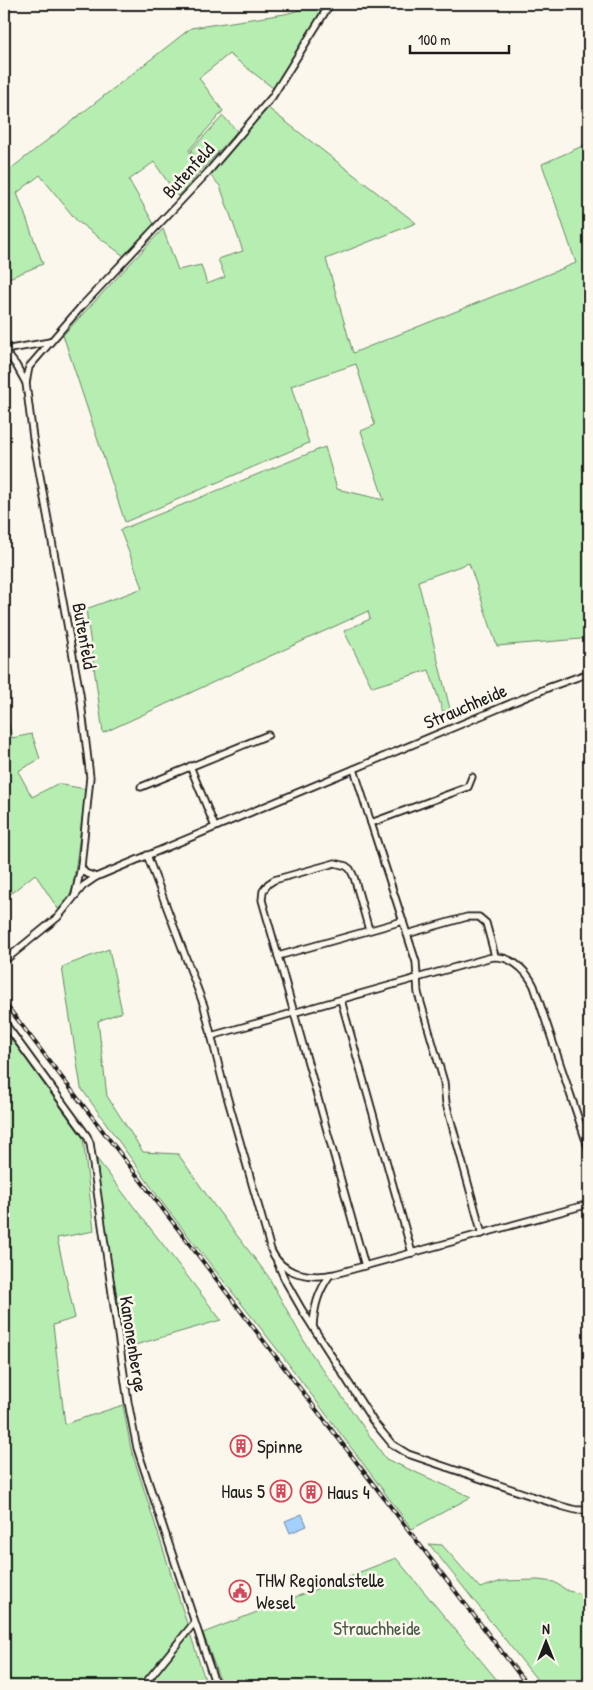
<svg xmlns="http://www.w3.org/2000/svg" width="593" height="1690" viewBox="0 0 593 1690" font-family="'Patrick Hand',sans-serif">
<rect width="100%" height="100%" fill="#fbf7ec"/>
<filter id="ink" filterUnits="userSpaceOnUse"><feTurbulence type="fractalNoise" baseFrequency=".02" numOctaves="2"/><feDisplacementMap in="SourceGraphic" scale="10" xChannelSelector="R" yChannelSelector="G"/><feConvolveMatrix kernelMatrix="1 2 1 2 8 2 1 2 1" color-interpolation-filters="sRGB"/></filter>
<g filter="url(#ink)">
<g fill="#b6eeb1" stroke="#698566">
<polygon points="307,4 325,4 285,71 273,88 229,54 199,78 223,111 189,150 200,172 178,197 154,162 129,180 154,224 124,256 77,221 40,175 17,193 43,264 4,280 4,174 191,28 285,14 303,9"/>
<polygon points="268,108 416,223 326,259 353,353 576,263 542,164 587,144 589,149 589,637 581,639 497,646 469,563 418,581 450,709 443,712 429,670 372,687 344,631 370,619 368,611 103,733 86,609 143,588 120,530 325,447 337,489 384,500 361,431 375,425 356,364 291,386 309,443 125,522 63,335 163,229 178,270 201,265 207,284 225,277 218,259 243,251 220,186 209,174"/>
<polygon points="223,116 237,131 202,170 191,150"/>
<polygon points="4,702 12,738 32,734 40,759 18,771 32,797 57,784 86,789 73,888 66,902 58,909 35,874 4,899"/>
<polygon points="109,949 122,1012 98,1021 107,1096 143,1152 178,1154 213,1204 268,1276 309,1350 386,1459 471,1497 412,1529 284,1358 164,1205 81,1088 62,967"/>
<polygon points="4,1029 83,1138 94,1231 57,1238 75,1318 53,1325 65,1424 123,1405 131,1449 207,1686 4,1686"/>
<polygon points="97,1159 221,1320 125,1348 99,1189"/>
<polygon points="429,1544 442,1545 480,1588 502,1581 538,1580 554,1582 568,1591 587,1595 589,1594 589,1686 542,1686"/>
<polygon points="396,1558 502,1686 222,1686 203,1633"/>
</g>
<polygon fill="#a3d0fe" stroke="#6d88a4" points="302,1514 307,1526 290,1533 285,1521"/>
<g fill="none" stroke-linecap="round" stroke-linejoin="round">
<g stroke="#1c1c1c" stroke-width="9">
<g id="street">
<polyline points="4,350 50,342"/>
<polyline points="4,350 16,365 26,383"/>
<polyline points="190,766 215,827"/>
<polyline points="354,769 371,823 468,787 472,777"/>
<polyline points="141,787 268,735"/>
<polyline points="371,823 407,934"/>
<path d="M147 855 204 1006 222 1079 271 1250C282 1275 310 1279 335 1274L589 1204"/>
<polyline points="81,867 85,873 96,877"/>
<polyline points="75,895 81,867 90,777 80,694 33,438 26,383 29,367 80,308 208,172 272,97 330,4"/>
<polyline points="278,956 262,900 263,891 268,884 274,880 335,863 346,866 350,869 354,877 369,930"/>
<polyline points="4,961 58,917 83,886 96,877 550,687 589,673"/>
<polyline points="341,1000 412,1253"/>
<polyline points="4,1022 87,1136 90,1143 128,1402 137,1448 216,1686"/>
<path d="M211 1036 488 958C508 953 526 969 534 986L589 1150"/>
<polyline points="482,1234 446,1103 444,1082 418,993 416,962 407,934 467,917 479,917 486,923 495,956"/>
<polyline points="277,1262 286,1282 302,1310 373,1421 392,1444 408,1454 561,1506 576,1510 589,1510"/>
<polyline points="365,1266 278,956 403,921"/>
<path d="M313 1327C314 1307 318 1292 330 1275"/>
<polyline points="143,1686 194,1623"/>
</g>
</g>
<use href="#street" stroke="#fbf7ec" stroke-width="5.5"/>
<g stroke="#1c1c1c" stroke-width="4">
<polyline id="rail" points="4,1002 528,1686"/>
</g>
<use href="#rail" stroke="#fbf7ec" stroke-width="2" stroke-dasharray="5.5" stroke-linecap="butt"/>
</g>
</g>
<defs>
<g id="building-ring" transform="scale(1.125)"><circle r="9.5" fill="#fbf7ec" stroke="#d1495b" stroke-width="1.5"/><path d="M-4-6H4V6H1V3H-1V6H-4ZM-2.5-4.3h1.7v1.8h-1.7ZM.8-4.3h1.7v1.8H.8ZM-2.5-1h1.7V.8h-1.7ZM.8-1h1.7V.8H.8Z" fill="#d1495b"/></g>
<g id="civic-ring" transform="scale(1.125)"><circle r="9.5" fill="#fbf7ec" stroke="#d1495b" stroke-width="1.5"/><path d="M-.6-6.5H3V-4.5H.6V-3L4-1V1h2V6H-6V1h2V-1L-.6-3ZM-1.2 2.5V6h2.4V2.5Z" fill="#d1495b"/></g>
</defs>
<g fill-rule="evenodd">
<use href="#building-ring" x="241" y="1446"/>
<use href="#building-ring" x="281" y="1491"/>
<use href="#building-ring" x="311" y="1492"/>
<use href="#civic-ring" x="240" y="1591"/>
</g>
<g text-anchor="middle" stroke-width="5" stroke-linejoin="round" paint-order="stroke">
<g font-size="19" fill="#1c1c1c" stroke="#fbf7ec">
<text transform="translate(188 170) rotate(-48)" y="7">Butenfeld</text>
<text transform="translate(85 636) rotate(80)" y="7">Butenfeld</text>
<text transform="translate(465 706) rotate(-23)" y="7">Strauchheide</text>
<text transform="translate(134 1344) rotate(81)" y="7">Kanonenberge</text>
</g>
<g font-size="19" fill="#1c1c1c" stroke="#fbf7ec" text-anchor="start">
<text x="257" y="1453">Spinne</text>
<text x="265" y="1498" text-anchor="end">Haus 5</text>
<text x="327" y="1499">Haus 4</text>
<text x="256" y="1587">THW Regionalstelle<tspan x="256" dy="22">Wesel</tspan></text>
</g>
<g font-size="19" fill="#4a5b49" stroke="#fbf7ec">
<text x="377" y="1635">Strauchheide</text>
</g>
</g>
<rect width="593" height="1690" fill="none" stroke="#fbf7ec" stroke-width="20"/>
<rect x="10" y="10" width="573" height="1670" fill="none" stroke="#1c1c1c" stroke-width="2" filter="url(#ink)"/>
<g transform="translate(546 1642)" stroke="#fbf7ec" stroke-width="4" paint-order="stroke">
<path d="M0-4L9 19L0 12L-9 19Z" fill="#1c1c1c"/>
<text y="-8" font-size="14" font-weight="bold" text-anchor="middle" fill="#1c1c1c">N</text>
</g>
<path d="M410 45v8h99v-8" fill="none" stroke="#1c1c1c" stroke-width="2.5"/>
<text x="418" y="45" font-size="15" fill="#1c1c1c" stroke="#fbf7ec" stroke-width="4" paint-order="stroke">100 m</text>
</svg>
